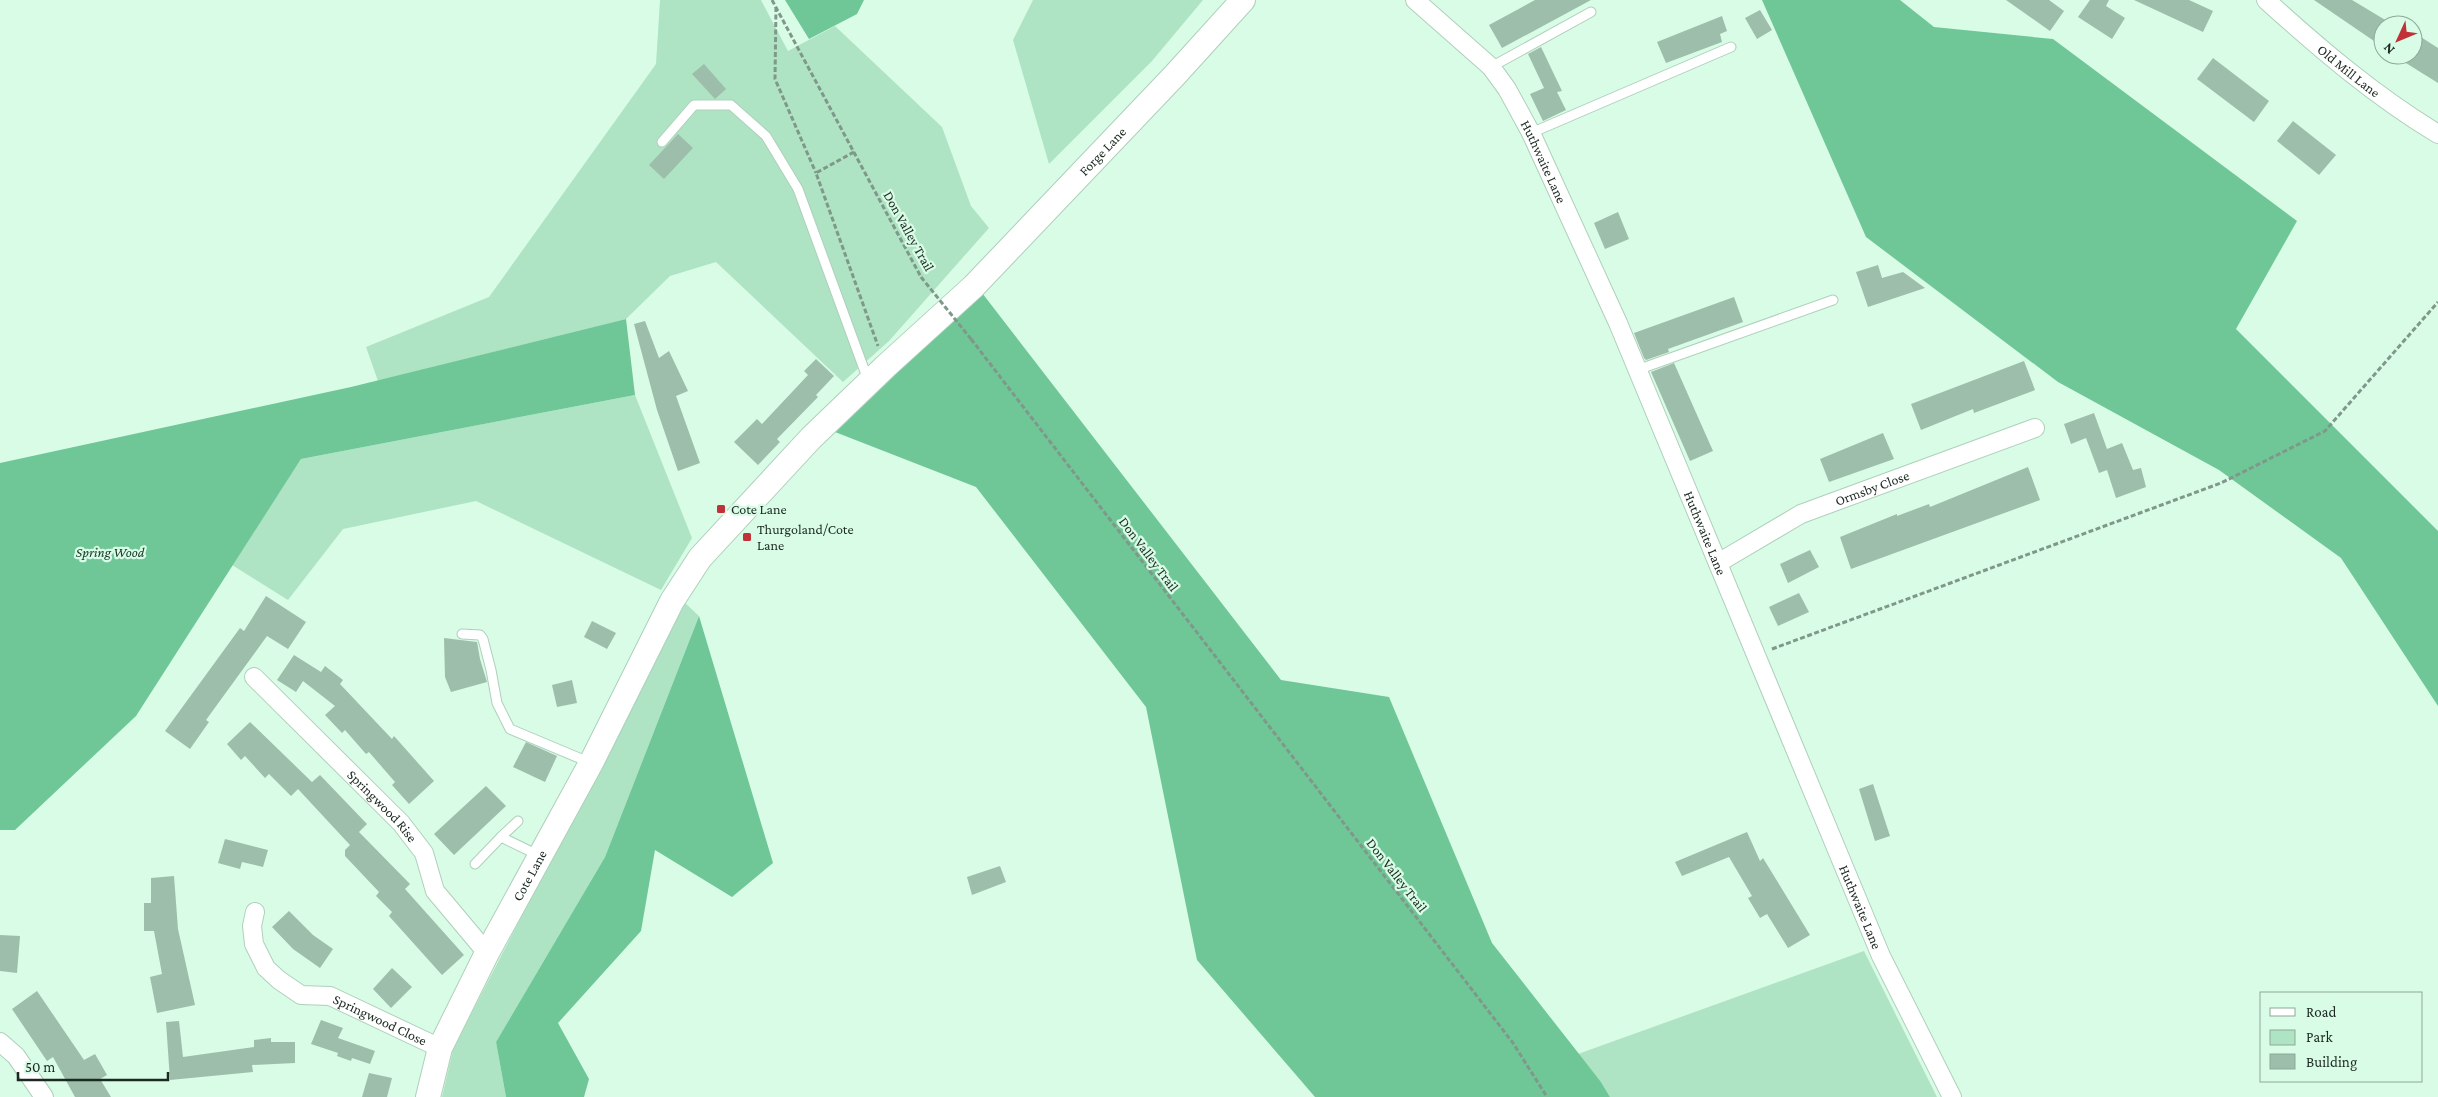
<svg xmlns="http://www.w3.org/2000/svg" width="2438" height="1097" viewBox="0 0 2438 1097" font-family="'Crimson Pro',serif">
<rect width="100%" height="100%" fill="#d9fce7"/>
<g fill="#aee4c4">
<polygon points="660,0 761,0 788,51 835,26 942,127 971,206 989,228 889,341 843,382 716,262 670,276 626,319 378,381 366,347 489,297 656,64"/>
<polygon points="1033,0 1203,0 1152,61 1049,164 1013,40"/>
<polygon points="635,395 692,538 661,590 476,501 343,529 288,600 232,565 301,459"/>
<polygon points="684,602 699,616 605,857 496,1042 506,1097 442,1097 453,1050 468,1020"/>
<polygon points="1864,951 1937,1097 1610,1097 1601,1082 1578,1054"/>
</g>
<g fill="#6fc797">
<polygon points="785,0 864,0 857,14 809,39"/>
<polygon points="1762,0 1900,0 1934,27 2053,39 2297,221 2236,329 2438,531 2438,706 2341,558 2219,470 2058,382 1866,237"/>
<polygon points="979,289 1281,680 1389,697 1492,943 1601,1082 1610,1097 1315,1097 1197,960 1146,707 976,487 835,432"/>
<polygon points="626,319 635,395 301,459 136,716 15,830 0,830 0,463 351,387"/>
<polygon points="699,616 773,863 732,897 655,850 641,931 558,1023 589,1079 584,1097 506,1097 496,1042 605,857"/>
</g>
<g fill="#9dbeaa">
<polygon points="1535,0 1591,0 1502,48 1489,25"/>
<polygon points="2006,0 2049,0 2064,11 2050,31"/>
<polygon points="2090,0 2109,0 2106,6 2125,18 2112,39 2078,17"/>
<polygon points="2134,0 2189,0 2213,11 2203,32"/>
<polygon points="2314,0 2352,0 2387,21 2374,41"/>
<polygon points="1760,10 1772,30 1757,39 1745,18"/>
<polygon points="1722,16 1727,31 1720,34 1722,42 1666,63 1657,42"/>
<polygon points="2413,32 2438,48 2438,83 2393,55 2413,55"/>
<polygon points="1541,47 1562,91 1557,92 1566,110 1543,121 1530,94 1544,88 1528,54"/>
<polygon points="2213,58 2269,101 2254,122 2197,79"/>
<polygon points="704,64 726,89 715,99 692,74"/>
<polygon points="2293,121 2336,155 2319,175 2277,141"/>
<polygon points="678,134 693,148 664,179 649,165"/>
<polygon points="1618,212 1629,239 1605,249 1594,223"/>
<polygon points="1878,265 1882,278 1903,272 1925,288 1868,307 1856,272"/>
<polygon points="1734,297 1743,322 1668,349 1669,352 1646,360 1644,358 1634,333"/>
<polygon points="645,321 659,358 669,351 688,391 676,396 700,463 678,471 657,410 634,324"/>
<polygon points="816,359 834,376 816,395 818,397 777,439 780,442 758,465 734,442 757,419 762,424 808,375 804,371"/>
<polygon points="2024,361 2035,390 1974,413 1973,409 1921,430 1911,404"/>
<polygon points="1674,363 1713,451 1690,461 1651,372"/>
<polygon points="2094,413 2107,449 2122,443 2133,470 2141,468 2146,487 2116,498 2107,470 2099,473 2086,438 2071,444 2064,424"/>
<polygon points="1883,433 1894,459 1829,482 1820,459"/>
<polygon points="2028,467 2040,500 1851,569 1840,537 1897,514 1897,516 1929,504 1930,507"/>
<polygon points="1810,550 1819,567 1788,583 1780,564"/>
<polygon points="1799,593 1809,612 1778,626 1769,607"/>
<polygon points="266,596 306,622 288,649 267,636 206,720 209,722 190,749 165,731 240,628 244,631"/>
<polygon points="592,621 616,633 607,649 584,637"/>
<polygon points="444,638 477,642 480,659 487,682 451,692 445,677"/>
<polygon points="294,655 321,672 325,666 343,680 340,684 392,739 394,736 434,781 409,804 392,785 395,782 369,752 366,754 345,730 342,733 325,715 335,706 303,681 296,692 277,680"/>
<polygon points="572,680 577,703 557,707 552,685"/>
<polygon points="250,722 312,782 320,775 367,824 359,832 410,884 405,889 464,955 442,975 389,916 392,912 376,896 379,892 345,856 345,850 350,845 298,789 291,796 269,774 265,778 245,756 241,760 227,744"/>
<polygon points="526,742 557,756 545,782 513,767"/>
<polygon points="1873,784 1890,836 1875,841 1859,789"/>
<polygon points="486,786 506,806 454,855 434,834"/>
<polygon points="1747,832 1760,861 1763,858 1810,935 1788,948 1767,914 1760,918 1748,898 1752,896 1729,857 1682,876 1675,862"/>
<polygon points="225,839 268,850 263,867 242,862 240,869 218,863"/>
<polygon points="1000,866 1006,882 972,895 967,877"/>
<polygon points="174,876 178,929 195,1005 157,1013 150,977 162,974 154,931 144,931 144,903 151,903 151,878"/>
<polygon points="289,911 313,935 333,949 320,968 293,949 272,927"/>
<polygon points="0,935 20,936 17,973 0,971"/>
<polygon points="392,968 412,987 391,1008 373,989"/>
<polygon points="37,991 84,1060 95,1054 107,1075 100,1079 111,1097 75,1097 53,1057 47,1061 12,1009"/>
<polygon points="321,1020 343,1028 338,1038 375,1051 370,1064 352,1058 351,1061 337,1056 338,1053 311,1044"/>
<polygon points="179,1021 183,1057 254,1047 254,1040 271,1038 271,1042 295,1042 295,1063 252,1065 253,1072 170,1080 166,1022"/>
<polygon points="369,1073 392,1078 387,1097 362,1097"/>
</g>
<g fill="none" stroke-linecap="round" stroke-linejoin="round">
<g stroke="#aed0bb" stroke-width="11">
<g id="lane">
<polyline points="1491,67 1591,12"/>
<polyline points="1531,133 1731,47"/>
<polyline points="662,142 694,105 731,105 766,136 798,189 868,380"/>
<polyline points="1637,370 1833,300"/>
<polyline points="462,634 480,635 483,639 491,670 497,703 510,729 591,763"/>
<polyline points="501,837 518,821"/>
<polyline points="475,864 501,837 540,856"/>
</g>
</g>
<g stroke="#aed0bb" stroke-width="20">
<g id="street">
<path id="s1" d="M1415 0 1491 67 1507 89 1531 133 1618 323 1881 956 1952 1097"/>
<path id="s2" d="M2266 0C2320 49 2375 96 2438 134"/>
<path id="s3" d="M1718 563 1801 514 2035 428"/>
<path id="s4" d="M254 677 401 823 424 853 435 891 487 953"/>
<path id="s5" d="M255 912 252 926 254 944 266 968 279 980 301 995 330 996 440 1048"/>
<polyline points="0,1042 16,1056 44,1097"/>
</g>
</g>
<g stroke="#aed0bb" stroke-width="26">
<g id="secondary">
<path id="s6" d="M428 1097 440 1048 487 953 591 763 672 601 700 558 811 438 886 366 974 286 1175 75 1243 0"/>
</g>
</g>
<g stroke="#7f9889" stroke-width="3" stroke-dasharray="5 2.5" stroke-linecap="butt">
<polyline points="772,0 921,277"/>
<polyline points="776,7 775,79 816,173"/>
<polyline points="854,152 816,173 878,346"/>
<polyline points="971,339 1513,1043 1547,1097"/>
<polyline points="1772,649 2221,483 2325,431 2438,302"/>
</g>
<use href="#lane" stroke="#fff" stroke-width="9"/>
<use href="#street" stroke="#fff" stroke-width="18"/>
<use href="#secondary" stroke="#fff" stroke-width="24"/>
<polyline stroke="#7f9889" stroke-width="3" stroke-dasharray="5 2.5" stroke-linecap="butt" points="921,277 971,339"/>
</g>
<g fill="#c13139" stroke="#d9fce7" stroke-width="2">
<rect x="716" y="504" width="10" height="10" rx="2.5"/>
<rect x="742" y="532" width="10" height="10" rx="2.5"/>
</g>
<g text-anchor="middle" stroke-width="4.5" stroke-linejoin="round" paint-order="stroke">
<g font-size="14" fill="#1c2921" stroke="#d9fce7">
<text dy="5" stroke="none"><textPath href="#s2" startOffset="109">Old Mill Lane</textPath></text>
<text dy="5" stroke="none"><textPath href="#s6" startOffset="1178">Forge Lane</textPath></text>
<text dy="5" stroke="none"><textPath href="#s1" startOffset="210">Huthwaite Lane</textPath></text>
<text transform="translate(909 231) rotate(61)" y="5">Don Valley Trail</text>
<text dy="5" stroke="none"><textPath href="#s3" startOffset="172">Ormsby Close</textPath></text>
<text dy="5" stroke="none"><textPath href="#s1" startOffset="615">Huthwaite Lane</textPath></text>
<text transform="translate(1149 554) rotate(53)" y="5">Don Valley Trail</text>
<text dy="5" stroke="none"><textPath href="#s4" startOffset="182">Springwood Rise</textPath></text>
<text transform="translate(1397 875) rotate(52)" y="5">Don Valley Trail</text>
<text dy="5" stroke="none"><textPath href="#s6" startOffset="245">Cote Lane</textPath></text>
<text dy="5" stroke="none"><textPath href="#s1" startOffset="1020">Huthwaite Lane</textPath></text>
<text dy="5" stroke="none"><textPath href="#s5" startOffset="188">Springwood Close</textPath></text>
</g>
<g font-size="14" fill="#1c2921" stroke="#d9fce7" text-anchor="start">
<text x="731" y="514">Cote Lane</text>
<text x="757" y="534">Thurgoland/Cote<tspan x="757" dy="16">Lane</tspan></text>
</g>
<g font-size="14" font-style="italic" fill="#113724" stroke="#d9fce7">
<text x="110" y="557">Spring Wood</text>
</g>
</g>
<rect x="2260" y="992" width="162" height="90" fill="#d9fce7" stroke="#8da898"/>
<rect x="2270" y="1008" width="25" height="8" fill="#ffffff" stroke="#8da898"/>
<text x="2306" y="1017" font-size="15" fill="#1c2921">Road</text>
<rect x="2270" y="1030" width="25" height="15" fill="#aee4c4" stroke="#8da898"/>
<text x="2306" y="1042" font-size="15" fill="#1c2921">Park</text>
<rect x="2270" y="1054" width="25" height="15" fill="#9dbeaa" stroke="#8da898"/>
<text x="2306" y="1067" font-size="15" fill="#1c2921">Building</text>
<g transform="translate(2398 40) rotate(226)"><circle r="24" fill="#d9fce7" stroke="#8da898"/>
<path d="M0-4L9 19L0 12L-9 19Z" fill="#c13139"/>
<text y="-8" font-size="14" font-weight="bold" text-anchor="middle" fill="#1c2921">N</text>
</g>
<path d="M18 1072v8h150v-8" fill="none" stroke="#1c2921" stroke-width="2.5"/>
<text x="25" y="1072" font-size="15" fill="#1c2921" stroke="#d9fce7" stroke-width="4" paint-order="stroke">50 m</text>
</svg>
